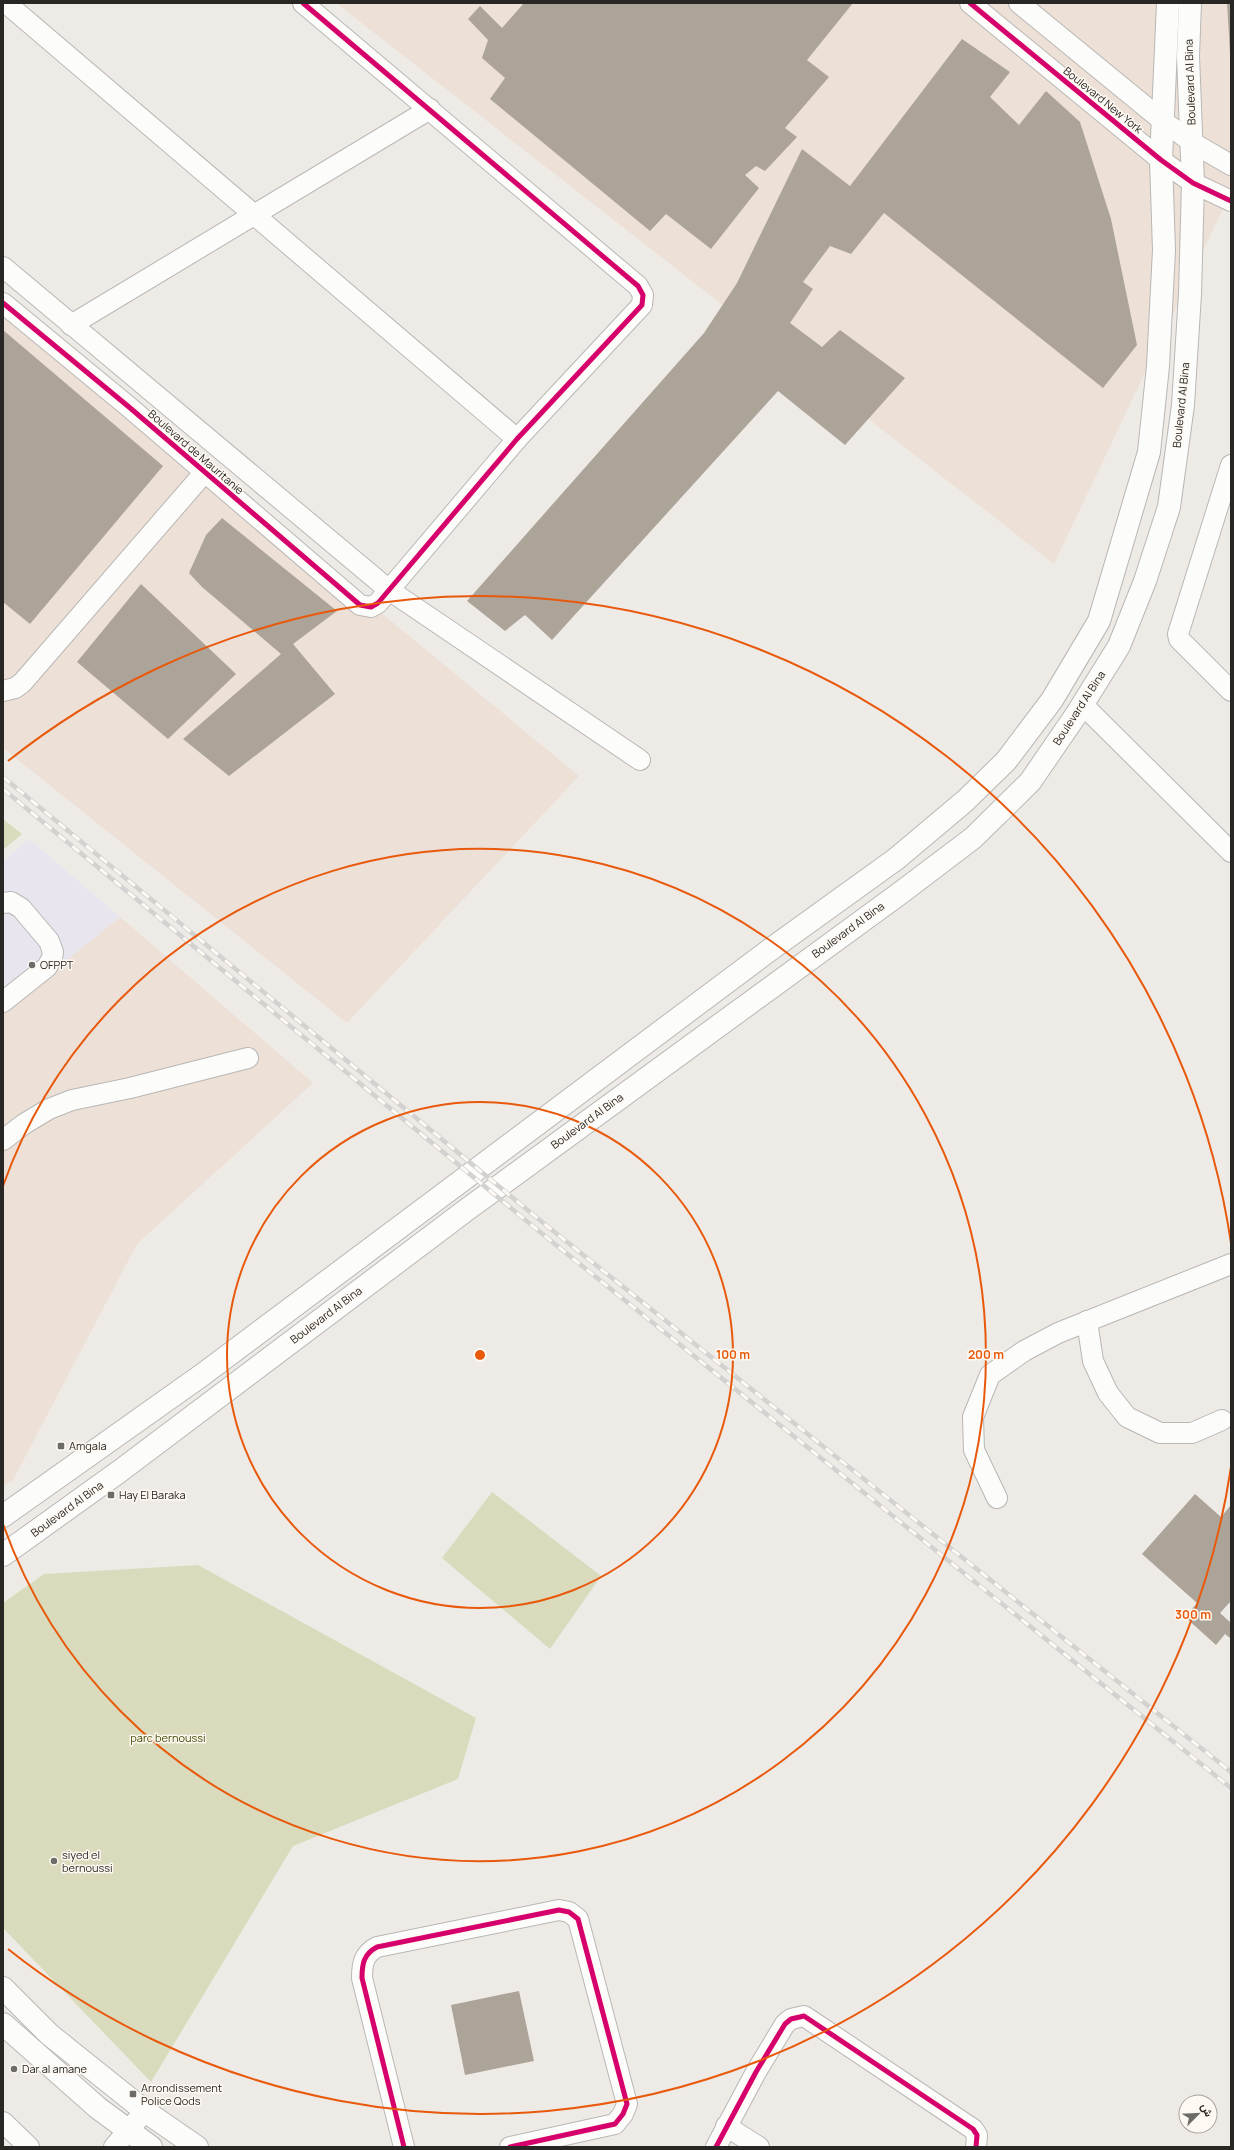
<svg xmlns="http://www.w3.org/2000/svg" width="1234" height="2150" viewBox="0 0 1234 2150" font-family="Manrope,Vazirmatn,sans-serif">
<rect width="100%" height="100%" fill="#eeebe7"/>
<g fill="#ede0d7">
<polygon points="336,3 1231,3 1231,192 1054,564"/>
<polygon points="3,301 579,776 347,1023 3,748"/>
<polygon points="120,917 313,1083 137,1244 13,1480 3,1487 3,1012"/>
</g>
<polygon fill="#e8e5ef" points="29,839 120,917 3,1012 3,861"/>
<g fill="#d9dbbc">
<polygon points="3,819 22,834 3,850"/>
<polygon points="492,1492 601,1576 550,1649 442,1558"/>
<polygon points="198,1565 476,1718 458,1779 293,1846 151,2082 3,1928 3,1603 44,1574"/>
</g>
<g fill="#ada499">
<polygon points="524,3 853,3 807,60 829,77 785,128 797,137 765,171 756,166 745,175 759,188 711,249 666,214 650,231 490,99 505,78 482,58 488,40 468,19 480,6 502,28"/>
<polygon points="1227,3 1231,3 1231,53 1230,53"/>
<polygon points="962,39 1010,72 990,97 1019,125 1046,91 1080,122 1111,219 1137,345 1103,388 884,213 851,254 830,246 803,282 813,289 790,323 822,347 840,330 905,378 845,445 778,391 552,640 525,615 505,631 467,601 704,333 737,283 802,149 850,186"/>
<polygon points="3,330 163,466 30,624 3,602"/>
<polygon points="222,518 337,611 293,644 335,694 229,776 183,739 281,654 202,587 189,573 206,535"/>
<polygon points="141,584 236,674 168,739 77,662"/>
<polygon points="1195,1494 1221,1517 1231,1505 1231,1601 1220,1613 1231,1623 1231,1637 1230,1638 1225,1634 1216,1645 1185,1617 1197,1603 1142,1554"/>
<polygon points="519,1991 534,2061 465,2075 451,2005"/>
</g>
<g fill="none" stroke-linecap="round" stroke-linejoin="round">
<g stroke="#b9b7b4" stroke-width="22">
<g id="minor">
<polyline points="6,3 517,439"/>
<polyline points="970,3 1161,160 1193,183 1231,201"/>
<polyline points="1019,3 1163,121 1193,143 1231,165"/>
<polyline points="3,267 389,590 640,760"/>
<polyline points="3,303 129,407 360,605 371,607 378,603 517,439 642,305 643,295 638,286 303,3"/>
<polyline points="71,325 430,109"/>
<polyline points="1231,465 1178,634 1179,639 1231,691"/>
<polyline points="3,691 15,688 22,683 204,473"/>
<polyline points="1083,705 1231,852"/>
<polyline points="3,903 11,902 21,908 49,941 53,952 52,958 47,967 3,1002"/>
<polyline points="3,1140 24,1124 49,1109 72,1100 130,1088 248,1058"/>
<polyline points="1087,1321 1093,1361 1108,1393 1127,1417 1160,1433 1192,1433 1222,1420"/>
<polyline points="997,1498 974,1450 973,1417 990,1375 1024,1351 1058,1333 1231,1264"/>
<polyline points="3,2122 29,2147"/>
<polyline points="726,2126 759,2147"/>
<polyline points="114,2147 145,2111"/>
<path d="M404 2147 362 1978C362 1963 364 1954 377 1947L559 1910 569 1912 578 1919 627 2104 623 2114 615 2124 510 2147"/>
<polyline points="716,2147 756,2072 785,2024 791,2019 804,2016 973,2129 977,2135 976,2147"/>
</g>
</g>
<g stroke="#b9b7b4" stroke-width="24">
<g id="major">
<polyline points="3,1516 202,1375 767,952 896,859 965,801 1006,761 1052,700 1099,621 1149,452 1158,366 1164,250 1161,160 1168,3"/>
<polyline points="3,1555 120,1471 469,1208 899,894 973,838 1030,782 1076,715 1119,646 1145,581 1169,507 1183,405 1190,294 1193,183 1188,56 1190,3"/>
<polyline points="3,1988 50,2035 145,2111 197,2147"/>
<polyline points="3,2024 98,2108 151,2147"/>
</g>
</g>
<use href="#minor" stroke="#fcfcfb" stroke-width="20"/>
<use href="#major" stroke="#fcfcfb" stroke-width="22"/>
<g stroke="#d3d2d1" stroke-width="4.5">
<g id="rail">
<polyline points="3,777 547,1226 1231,1772"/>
<polyline points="3,789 540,1232 1231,1788"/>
</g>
</g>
<use href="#rail" stroke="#fef9f2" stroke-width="3" stroke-dasharray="9" stroke-linecap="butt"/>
<g stroke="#fef9f2" stroke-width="8">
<g id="cycleway">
<polyline points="970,3 1161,160 1193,183 1231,201"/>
<polyline points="3,303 129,407 360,605 371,607 378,603 517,439 642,305 643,295 638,286 303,3"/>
<path d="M404 2147 362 1978C362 1963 364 1954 377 1947L559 1910 569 1912 578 1919 627 2104 623 2114 615 2124 510 2147"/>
<polyline points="716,2147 756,2072 785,2024 791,2019 804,2016 973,2129 977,2135 976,2147"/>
</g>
</g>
<use href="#cycleway" stroke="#d6006c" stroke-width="5"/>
</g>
<g fill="none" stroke="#e8590c" stroke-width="2">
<circle cx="480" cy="1355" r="253"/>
<path d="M3 1186A506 506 0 1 1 3 1524"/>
<path d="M1231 1467A759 759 0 0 1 8 1949M8 761A759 759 0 0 1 1231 1243"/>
</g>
<g fill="#6d6c68" stroke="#fef9f2" stroke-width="1.5">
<circle cx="32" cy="965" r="4"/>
<rect x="57" y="1442" width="8" height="8" rx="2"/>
<rect x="107" y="1491" width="8" height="8" rx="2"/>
<circle cx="54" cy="1861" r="4"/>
<circle cx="14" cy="2069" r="4"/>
<rect x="129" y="2090" width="8" height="8" rx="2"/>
</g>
<g text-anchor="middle" stroke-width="3" stroke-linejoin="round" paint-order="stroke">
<g font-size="11" fill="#282724" stroke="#fef9f2">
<text transform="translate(1190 82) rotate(-92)" y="4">Boulevard Al Bina</text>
<text transform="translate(1103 100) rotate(39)" y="4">Boulevard New York</text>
<text transform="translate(1181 405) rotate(-84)" y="4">Boulevard Al Bina</text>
<text transform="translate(196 452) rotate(41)" y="4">Boulevard de Mauritanie</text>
<text transform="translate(1079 708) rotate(-57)" y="4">Boulevard Al Bina</text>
<text transform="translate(848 930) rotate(-36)" y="4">Boulevard Al Bina</text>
<text transform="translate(587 1121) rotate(-36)" y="4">Boulevard Al Bina</text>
<text transform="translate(326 1315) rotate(-37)" y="4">Boulevard Al Bina</text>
<text transform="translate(67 1509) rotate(-36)" y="4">Boulevard Al Bina</text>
</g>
<g font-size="11" fill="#282724" stroke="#fef9f2" text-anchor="start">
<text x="40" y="969">OFPPT</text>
<text x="69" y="1450">Amgala</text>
<text x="119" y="1499">Hay El Baraka</text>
<text x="62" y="1859">siyed el<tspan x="62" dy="13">bernoussi</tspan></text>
<text x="22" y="2073">Dar al amane</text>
<text x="141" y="2092">Arrondissement<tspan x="141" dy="13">Police Qods</tspan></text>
</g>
<g font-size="11" fill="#444800" stroke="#fef9f2">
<text x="168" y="1742">parc bernoussi</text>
</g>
</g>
<circle cx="480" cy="1355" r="6" fill="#e8590c" stroke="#fef9f2" stroke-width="2"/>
<g font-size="12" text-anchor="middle" font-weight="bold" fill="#e8590c" stroke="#fef9f2" stroke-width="3" stroke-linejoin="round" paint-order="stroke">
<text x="733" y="1359">100 m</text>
<text x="986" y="1359">200 m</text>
<text x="1193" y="1619">300 m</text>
</g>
<rect width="1234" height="2150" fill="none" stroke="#282724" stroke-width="8"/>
<g transform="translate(1198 2114) rotate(66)"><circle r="19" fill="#fef9f2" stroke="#a8a5a0"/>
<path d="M0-3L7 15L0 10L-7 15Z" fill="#6d6c68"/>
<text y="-6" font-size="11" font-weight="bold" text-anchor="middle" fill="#282724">ش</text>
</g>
</svg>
